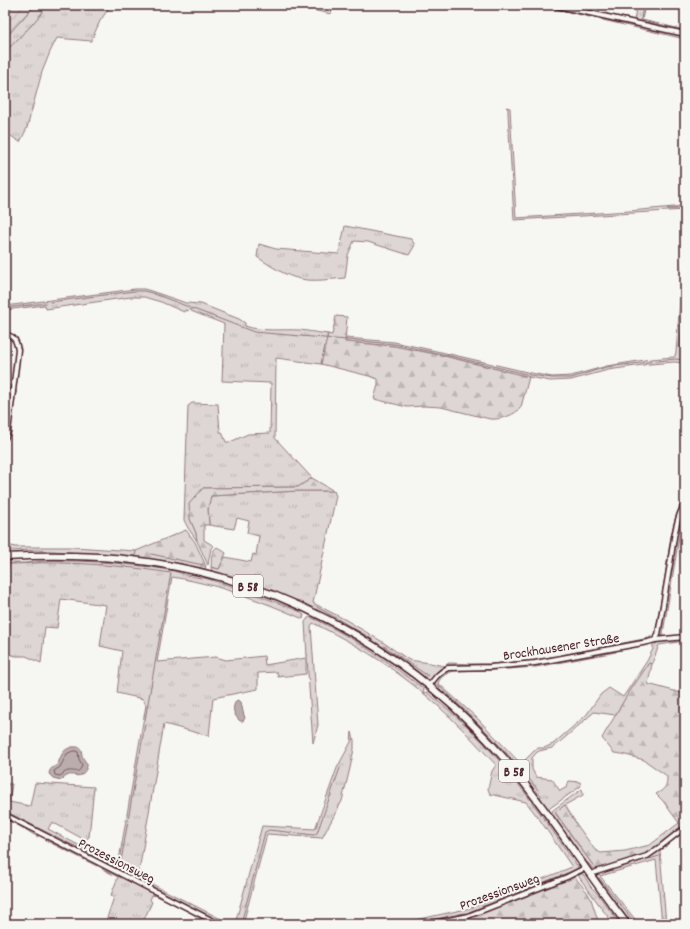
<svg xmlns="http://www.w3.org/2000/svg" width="690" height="929" viewBox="0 0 690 929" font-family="Dekko,sans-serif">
<defs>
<pattern id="grass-tufts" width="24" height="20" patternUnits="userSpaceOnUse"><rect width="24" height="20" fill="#ddd6d5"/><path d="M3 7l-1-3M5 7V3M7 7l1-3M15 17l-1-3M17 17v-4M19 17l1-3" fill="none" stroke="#bfb7b7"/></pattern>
<pattern id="forest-firs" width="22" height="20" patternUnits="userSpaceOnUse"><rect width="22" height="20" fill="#ddd6d5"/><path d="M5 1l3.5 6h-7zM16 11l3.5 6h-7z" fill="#bfb7b7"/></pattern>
<pattern id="garden-furrows" width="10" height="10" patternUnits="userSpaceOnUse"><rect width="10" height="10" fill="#ddd6d5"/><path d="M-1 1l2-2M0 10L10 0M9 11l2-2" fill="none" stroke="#bfb7b7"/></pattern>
</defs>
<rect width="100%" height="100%" fill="#f6f6f2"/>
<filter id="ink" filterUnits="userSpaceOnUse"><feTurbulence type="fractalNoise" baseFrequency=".025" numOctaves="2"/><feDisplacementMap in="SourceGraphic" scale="8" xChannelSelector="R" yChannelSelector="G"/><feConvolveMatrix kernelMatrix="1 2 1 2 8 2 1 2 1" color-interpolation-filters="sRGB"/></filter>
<g filter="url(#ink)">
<g fill="url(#grass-tufts)" stroke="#947a80">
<polygon points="35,5 111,5 100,21 91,41 57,38 50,52 42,72 27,128 20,142 5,132 5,38"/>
<polygon points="289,5 332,5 331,14"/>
<polygon points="543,5 548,5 685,35 685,39 542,6"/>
<polygon points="558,5 567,5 634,20 637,5 645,5 642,20 685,30 685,33"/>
<polygon points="506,107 510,108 516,218 630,211 685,206 685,208 667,209 685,209 685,210 514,220 508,113 508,109"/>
<path d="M345 226 411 239 415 245 409 255 368 242 354 241 348 255 345 278C333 279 312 282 301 279 285 276 271 266 257 257L259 244 276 249 339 254Z"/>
<path d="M685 236V292L680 346C683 353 685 355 685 363L674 362 650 364 608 370 571 380 550 381 529 377 440 355 394 346 345 342 346 338 394 342 441 352 531 373 552 377 571 376 607 366 651 359 674 357 675 356 676 352Z"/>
<path d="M135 289H144L151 291 186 303 201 304 239 319 245 323V326C262 332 282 329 300 330 309 331 319 333 328 334L321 364 276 358 275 438 312 478 298 487 203 488 190 519 196 533 197 541 188 528 184 520 188 406 192 403 218 404 220 432H222L226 442H230L248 434 270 433 271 383 222 381 224 324 191 311V309H189L188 311 185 310 184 312 161 302 144 297H131L46 309 45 305 5 310V306Z"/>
<path d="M298 491H334L336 496 313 603 346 620 381 641 409 660 430 663 444 666 449 663 471 664H491L535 660 649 638 655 632 656 628C660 606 664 585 667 563 670 544 673 513 685 498V501L681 508 657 631 653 638 650 640 536 662 491 666H457L449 667 442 668 430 680H428L368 640 342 624 311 608 278 594 242 581 212 571 211 567 219 569 225 557 251 562 253 554 256 555 259 536 247 533 249 521 237 518 234 529 209 525 208 509 211 496Z"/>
<polygon points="685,505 685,517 680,532 662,639 659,637 659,635 675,543 679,521"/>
<polygon points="8,545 15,547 73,547 136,551 135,557 38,550 5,551 5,546"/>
<path d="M44 561C84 560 124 563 164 569 178 571 191 578 205 578 238 588 270 599 301 612L304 615 303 619C274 606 245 595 214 586 201 583 186 579 172 577L157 662 216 657 226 660 264 656 265 665 306 658V674L278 677 277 672 258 673V689L213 698 209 736 164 724 138 877 225 921 234 924H221L5 814V784H12L9 802 30 806 35 783 94 787 89 837 85 840 52 822 48 829 118 866 146 705 143 699 117 693 122 651 100 646 106 605 61 599 57 628 45 627 41 663 26 656H16L5 653V572L6 563H25Z"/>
<path d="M310 617C322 622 334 629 345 635 373 651 399 670 424 689L423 693H424L427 692C441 704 455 715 469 728 511 769 544 819 578 867V870L468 915 425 924H396L471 908 572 867 540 820 526 802 490 794 488 789 492 771 496 765C466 732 436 701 400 675 373 654 343 638 313 623L311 626 318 725 313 743 308 674 305 622 308 618Z"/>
<path d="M685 638V641L659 645 652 664 649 663 615 715 594 712 560 742 552 748 539 751 536 753 532 758V769L536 777 552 779 560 791 567 787 569 781 580 782 581 786 550 808H547L540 799 541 795 539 793H536L535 792 519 771 506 756 490 739 435 685 436 679 439 675 448 669 491 668 616 649V652L536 667 494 670 454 671C447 673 441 676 438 683L477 718 521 764 534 751 538 748H544L553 744 583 718 587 714 601 694 609 688 623 697 647 661 653 649V642Z"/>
<polygon points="5,655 7,655 5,734"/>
<polygon points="352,732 354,740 354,749 350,768 342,801 322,838 267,834 243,924 235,924 262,826 315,829 337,768 351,742"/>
<polygon points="582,789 583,795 565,805 555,813 595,868 597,869 594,870 589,864 582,860 551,815 553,810"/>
<polygon points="5,816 37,833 38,837 14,823 5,820"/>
<polygon points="685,830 685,832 677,837 660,851 666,924 662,924 656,860 600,876 639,924 630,924 595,878 596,874 676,836"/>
<polygon points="46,839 50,839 94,862 97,864 97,866 45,840"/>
<polygon points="103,867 105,867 153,892 155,896 152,895 150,900 152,902 142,924 105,924 114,897 111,895 118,877 102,869"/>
<polygon points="581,874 583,874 591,887 597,893 620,924 613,924 579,877 579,875"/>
<polygon points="159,895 216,924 209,924 191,913 158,896"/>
</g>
<g fill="url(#forest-firs)" stroke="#947a80">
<path d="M336 316 347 317 345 342 394 346 440 355 529 377 521 407C516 415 500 420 490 419L441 407 424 406 407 407 374 399 378 385V379L369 376 321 364 328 334 332 335Z"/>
<polygon points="312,478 334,491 298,491 211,496 208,509 209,525 204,525 204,540 214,546 211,548 208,565 197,541 196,533 190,519 189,504 203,488 298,487"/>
<polygon points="186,530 195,542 206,566 205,569 204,570 167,562 135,557 136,551"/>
<path d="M217 547 226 553 219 569 211 567C212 559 210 552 217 547Z"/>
<path d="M649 663 652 664 648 684 685 694V828L646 855 605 868 597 869 595 868 555 812 565 805 577 825 595 850 601 853 625 851 650 845 679 823 663 801 656 794C665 789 667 787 667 776L644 760 622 754 614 753 602 738 626 697Z"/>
<polygon points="574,876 587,892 591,899 599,924 468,924 469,917"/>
</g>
<polygon fill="url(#garden-furrows)" stroke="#947a80" points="5,5 35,5 5,38"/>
<g fill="#bbadae" stroke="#8e747a">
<path d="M237 700 241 702 243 712 245 718 243 721H240C234 715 231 709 236 701Z"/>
<path d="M72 747C84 746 80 751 83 758 84 760 86 762 87 764 88 767 84 773 81 775 77 777 73 774 69 775 66 776 63 779 61 780L53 778 49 774C50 768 52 768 57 765 62 756 61 750 72 747Z"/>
</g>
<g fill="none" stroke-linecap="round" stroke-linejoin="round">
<path stroke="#77585f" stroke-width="1" d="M73 751H76L78 752 79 759 82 765C79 775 76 770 69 771 65 771 63 774 60 776L55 775 54 771 60 767 67 754Z"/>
<g stroke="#8e747a" stroke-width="1">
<polyline points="641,21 643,5"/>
<path d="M5 52C10 47 15 42 20 37 23 34 23 32 27 30L42 13 43 10 50 5"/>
<polyline points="50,302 135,291 144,291 152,293 189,307"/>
<polyline points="5,308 46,303"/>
<polyline points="191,308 254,332 394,344 442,354 530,375 552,378 571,378 606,367 675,359 685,360"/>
<polyline points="151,554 203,565"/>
<path d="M7 576 8 565 10 564C24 564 39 562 53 563 93 563 132 567 171 573L145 720"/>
<polyline points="317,607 372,639"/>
<polyline points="384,646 428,676"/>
<path d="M464 670C515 672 565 659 615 651"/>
<polyline points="437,680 447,671 451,670"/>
<path d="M438 685C474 718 508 752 538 790"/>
<polyline points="5,690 6,665"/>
<polyline points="140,753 145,724"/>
<polyline points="5,811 52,835"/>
<polyline points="5,818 35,833"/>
<polyline points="55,836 119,869"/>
<polyline points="47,840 94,863"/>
<polyline points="650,859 659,856"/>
<polyline points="104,868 118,875"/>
<polyline points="122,871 120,870 120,867 139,756"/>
<polyline points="605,872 645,860"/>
<polyline points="126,873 226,924"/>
<polyline points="121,877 152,893"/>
<polyline points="599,878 636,924"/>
<polyline points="469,912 567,873"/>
<polyline points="241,924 265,832 269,830 314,835 317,833 340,768"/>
<polyline points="411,924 465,913"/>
</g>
<g stroke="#4a1f2b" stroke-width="7">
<g id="street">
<polyline points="553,5 685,34"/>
<path d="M5 334C15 337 16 340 18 350L8 432 5 438"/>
<polyline points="5,393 13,392"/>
<path d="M655 640 658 635C662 611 666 587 670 564 673 545 675 520 685 503"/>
<path d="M429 686C435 678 439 672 448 668L491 667 535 663 648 642 655 640 685 637"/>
<polyline points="5,815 219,924"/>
<polyline points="590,875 596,872 647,856 660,847 679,832 685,829"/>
<polyline points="430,924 468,916 567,877 585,868"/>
</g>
</g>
<g stroke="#4a1f2b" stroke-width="9">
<path id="primary" d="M5 557C63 554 120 555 177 567 303 591 419 661 503 757 548 809 584 870 627 924"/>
</g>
<use href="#street" stroke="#f6f6f2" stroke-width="4"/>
<use href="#primary" stroke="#f6f6f2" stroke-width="6"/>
</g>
</g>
<g text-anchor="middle" stroke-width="4" stroke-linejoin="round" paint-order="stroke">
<g fill="#f6f6f2" stroke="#7e6067" stroke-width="1">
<rect x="233" y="575" width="30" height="22" rx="3"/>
<rect x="499" y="760" width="30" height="22" rx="3"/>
</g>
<g font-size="13" font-weight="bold" fill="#4a1f2b">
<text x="248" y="591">B 58</text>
<text x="514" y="776">B 58</text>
</g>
<g font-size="14" fill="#4a1f2b" stroke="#f6f6f2">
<text transform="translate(561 646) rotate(-9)" y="5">Brockhausener Straße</text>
<text transform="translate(117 860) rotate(27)" y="5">Prozessionsweg</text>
<text transform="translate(499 891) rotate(-20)" y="5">Prozessionsweg</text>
</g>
</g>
<rect width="690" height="929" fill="none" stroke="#f6f6f2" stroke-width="20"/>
<rect x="10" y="10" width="670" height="909" fill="none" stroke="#4a1f2b" stroke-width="1.5" filter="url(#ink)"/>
</svg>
